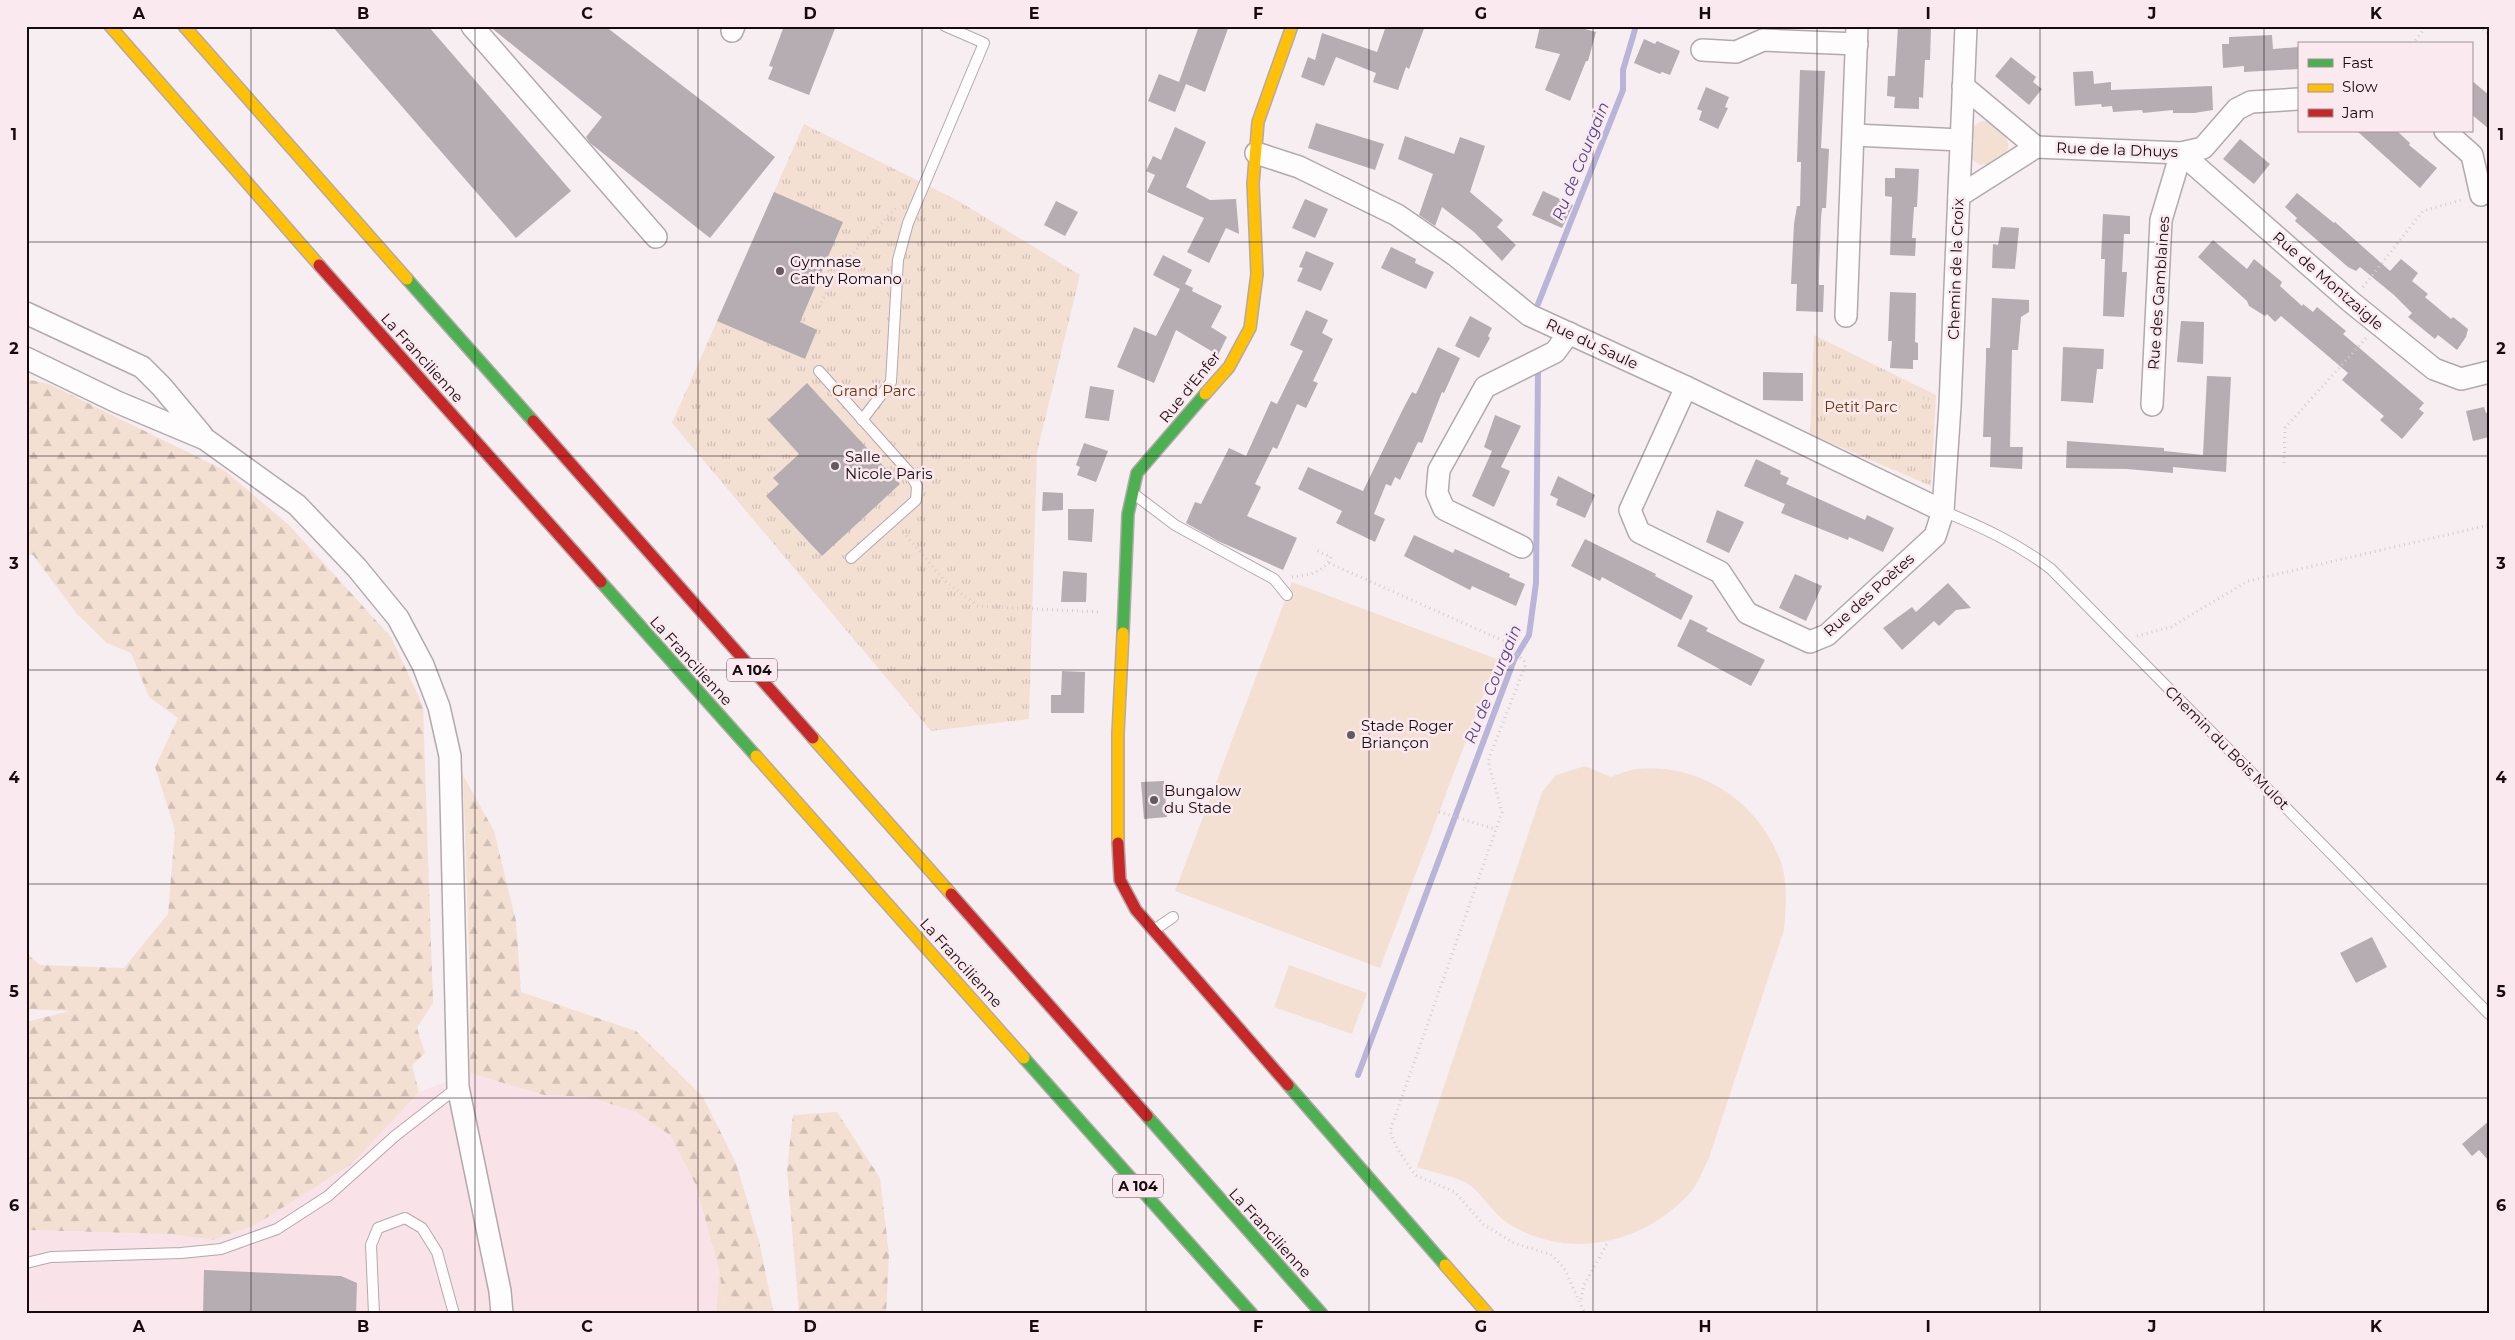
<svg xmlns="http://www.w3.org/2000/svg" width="2515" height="1340" viewBox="0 0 2515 1340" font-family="Montserrat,sans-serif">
<defs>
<pattern id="forest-firs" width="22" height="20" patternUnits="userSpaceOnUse" patternTransform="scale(1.25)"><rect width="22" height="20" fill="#f4e0d3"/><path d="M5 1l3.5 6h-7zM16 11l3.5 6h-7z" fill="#d0bfb4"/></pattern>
<pattern id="park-tufts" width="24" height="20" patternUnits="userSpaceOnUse" patternTransform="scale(1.25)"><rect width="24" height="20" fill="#f4e0d3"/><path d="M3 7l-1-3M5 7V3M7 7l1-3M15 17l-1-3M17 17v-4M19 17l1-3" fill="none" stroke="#d0bfb4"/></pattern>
</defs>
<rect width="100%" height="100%" fill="#f6eef0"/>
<polygon fill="#fae2e9" points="470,1073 544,1095 589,1097 636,1112 670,1135 696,1185 719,1271 716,1314 26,1314 26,1230 169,1234 214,1240 255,1225 352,1164 419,1092"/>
<g fill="#f4e0d3">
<path d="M1982 121C1989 121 1993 125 1999 130 2021 148 2000 165 1979 165L1971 158 1972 127Z"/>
<polygon points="1292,582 1497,659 1380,968 1175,891"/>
<path d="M1585 766 1611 777C1619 774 1628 770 1637 769 1700 762 1760 803 1781 862 1788 884 1786 907 1784 930L1709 1158C1703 1169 1698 1185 1689 1194 1643 1244 1568 1261 1509 1224 1493 1214 1481 1192 1468 1184 1456 1176 1431 1172 1417 1167L1542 792 1556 775Z"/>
<polygon points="1289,965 1367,993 1352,1034 1274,1007"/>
<polygon points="719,1271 726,1314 716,1314"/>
</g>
<g fill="url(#forest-firs)">
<polygon points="26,379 49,384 224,470 289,525 391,637 423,706 433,1003 417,1028 425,1053 412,1065 419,1092 352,1164 255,1225 214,1240 169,1234 26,1230 26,1022 70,1011 26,1009 26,953 40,965 124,968 168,914 175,830 155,767 178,718 149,697 131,653 107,643 77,614 33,555 26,554"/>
<polygon points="463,775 494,831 516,921 521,992 636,1031 703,1097 736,1163 759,1241 774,1314 726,1314 719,1271 696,1185 670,1135 636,1112 589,1097 544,1095 470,1073 470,983"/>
<polygon points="837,1112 880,1178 889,1255 886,1314 799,1314 787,1168 793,1115"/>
</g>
<g fill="url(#park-tufts)">
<polygon points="804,124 957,200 1080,275 1037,452 1029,719 931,731 672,423"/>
<polygon points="1814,335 1936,395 1931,486 1810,434"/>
</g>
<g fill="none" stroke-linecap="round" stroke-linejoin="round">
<g stroke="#bab4d8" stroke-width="6">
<polyline points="1538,304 1623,90 1623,70 1636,26"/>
<polyline points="1358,1075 1514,660 1529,635 1536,583 1538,371"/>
</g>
</g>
<g fill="#b5adb2">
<polygon points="332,26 428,26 571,191 516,238"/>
<polygon points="489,26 605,26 775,157 710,238 590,143 586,137 602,117"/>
<polygon points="784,26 836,26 809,95 768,79 773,67 769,66"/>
<polygon points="1199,26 1229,26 1205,92 1186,84 1175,112 1148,101 1159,74 1179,82"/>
<polygon points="1386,26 1425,26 1409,69 1406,67 1398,90 1373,82 1376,73 1336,57 1324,86 1301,77 1308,57 1315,60 1322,33 1377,52"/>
<polygon points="1540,26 1574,26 1596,32 1588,61 1586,61 1570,101 1545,90 1560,54 1535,48"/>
<polygon points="1898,26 1931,28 1930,60 1925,60 1923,98 1919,97 1919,109 1894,108 1895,97 1887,96 1888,76 1895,76"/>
<polygon points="2272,35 2273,49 2299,47 2299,69 2244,72 2244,66 2223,68 2222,44 2229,44 2229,37"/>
<polygon points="1644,39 1655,44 1657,41 1680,51 1670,75 1662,72 1660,74 1634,63"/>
<polygon points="2011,57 2036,77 2033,82 2042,89 2029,105 1995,76"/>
<polygon points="1800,70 1825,71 1821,148 1829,149 1826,208 1822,208 1821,218 1819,273 1819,285 1824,285 1823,312 1796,311 1797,284 1791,284 1794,224 1797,206 1800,206 1801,162 1797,162"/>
<polygon points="2093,71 2094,84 2111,82 2111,90 2212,86 2213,110 2194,113 2173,113 2173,110 2143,113 2142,110 2113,112 2112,106 2102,107 2101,104 2075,106 2073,72"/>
<polygon points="2471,80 2489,95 2489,129 2471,114"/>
<polygon points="1706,87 1729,97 1725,107 1728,108 1718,129 1699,120 1702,111 1697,109"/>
<polygon points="1316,123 1384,144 1375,170 1308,148"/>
<polygon points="1175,127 1206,142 1186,187 1210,200 1236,199 1239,234 1226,228 1209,263 1187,252 1204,218 1147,192 1155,175 1146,171 1153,156 1161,160"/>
<polygon points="2357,131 2397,131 2410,143 2409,145 2437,168 2420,188"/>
<polygon points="1405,136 1454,154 1460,137 1485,146 1470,192 1503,220 1497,227 1516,245 1502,261 1474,232 1442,207 1435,226 1419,215 1433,174 1398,159"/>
<polygon points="2240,139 2270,164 2254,184 2223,159"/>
<polygon points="1895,168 1919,169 1917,207 1914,207 1912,238 1916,238 1915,256 1890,255 1892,197 1885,196 1885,178 1895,178"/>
<polygon points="1543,191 1573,205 1562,228 1532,215"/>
<polygon points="774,192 843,222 800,322 817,330 805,359 717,321"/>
<polygon points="2297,193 2334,223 2335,222 2390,271 2401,259 2418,273 2412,281 2428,294 2425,297 2451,319 2453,317 2468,329 2466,337 2457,350 2438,335 2435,339 2408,317 2412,313 2394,295 2360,267 2356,271 2348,267 2295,221 2297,218 2285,207"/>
<polygon points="1305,199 1328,209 1315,238 1292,228"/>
<polygon points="1056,201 1078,212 1065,236 1044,225"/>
<polygon points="2103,214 2130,216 2130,234 2124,234 2122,272 2127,272 2124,317 2103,316 2105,259 2101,259"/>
<polygon points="2001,227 2019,228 2015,269 1992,268 1993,244 1998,245"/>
<polygon points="2213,240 2247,269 2254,259 2282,282 2280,286 2302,306 2303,304 2313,312 2317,307 2346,331 2343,334 2424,403 2419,409 2424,413 2402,439 2380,420 2384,416 2342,380 2348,373 2281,316 2275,322 2267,314 2265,316 2249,306 2247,301 2198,257"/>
<polygon points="1391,247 1416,259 1415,263 1434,272 1426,289 1381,268"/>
<polygon points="1306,251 1334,263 1321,291 1297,281 1303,268 1299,267"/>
<polygon points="1163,255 1192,270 1185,284 1193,288 1192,291 1222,306 1211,327 1227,337 1218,355 1176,330 1154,383 1117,367 1134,327 1156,336 1180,289 1153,275"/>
<polygon points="1890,292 1916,293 1915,342 1918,343 1918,360 1913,360 1913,369 1890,368 1892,341 1888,341"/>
<polygon points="1992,298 2029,300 2029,312 2021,317 2018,350 2012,350 2010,447 2023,447 2022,469 1990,467 1991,437 1983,437 1986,358 1986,348 1990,348"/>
<polygon points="1306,310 1328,320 1322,333 1333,339 1313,381 1318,383 1306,408 1297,404 1277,449 1273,447 1255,484 1261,487 1247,516 1297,538 1283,570 1218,541 1186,523 1195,502 1201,504 1229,448 1246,456 1271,401 1277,404 1303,351 1290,345"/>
<polygon points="1470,316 1492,328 1488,336 1490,338 1479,358 1455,346"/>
<polygon points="2181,321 2204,322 2203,364 2177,362"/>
<polygon points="1438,347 1460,358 1444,393 1442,392 1422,443 1418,442 1400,480 1395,477 1391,486 1386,484 1374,514 1385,519 1375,542 1336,523 1342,511 1298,489 1308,467 1363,491 1402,411 1412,392 1416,394"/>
<polygon points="2063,347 2104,349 2103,369 2097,369 2093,403 2061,401"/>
<polygon points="1763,372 1803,373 1803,401 1763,400"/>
<polygon points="2207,376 2231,377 2226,472 2173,467 2173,473 2127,469 2066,468 2067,441 2164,448 2164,451 2203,455"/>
<polygon points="807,383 900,484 822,556 766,496 779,484 773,478 799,454 768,420"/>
<polygon points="1090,386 1114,390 1109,421 1085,418"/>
<polygon points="2484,407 2486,413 2489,412 2489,437 2473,441 2466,411"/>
<polygon points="1495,415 1521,426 1501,467 1510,471 1494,507 1472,496 1492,451 1484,447"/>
<polygon points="1084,443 1108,451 1096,482 1077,475 1080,467 1076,465"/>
<polygon points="1756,459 1781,471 1780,474 1789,478 1786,484 1865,520 1867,515 1894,528 1883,552 1849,537 1848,540 1781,513 1785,504 1744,486"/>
<polygon points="1558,476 1595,495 1585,518 1556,505 1558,499 1550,495"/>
<polygon points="1043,492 1063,493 1063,510 1042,511"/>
<polygon points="1068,509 1094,509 1092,542 1068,540"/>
<polygon points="1717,510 1744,522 1729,553 1706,542"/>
<polygon points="1414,535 1453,553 1455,549 1510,574 1509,577 1525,584 1516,606 1472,586 1470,590 1404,556"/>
<polygon points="1585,539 1656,574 1655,576 1693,596 1681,620 1602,577 1600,581 1571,566"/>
<polygon points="1063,571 1087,573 1086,602 1061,602"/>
<polygon points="1795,574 1822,586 1806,621 1779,608"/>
<polygon points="1948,583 1971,608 1956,610 1939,626 1934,621 1902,650 1883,628 1912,607 1916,612"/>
<polygon points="1690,619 1708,628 1706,631 1765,660 1751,686 1677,646"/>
<polygon points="1062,671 1085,672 1084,713 1051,713 1051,695 1061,695"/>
<polygon points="1164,781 1167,817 1144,819 1141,782"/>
<polygon points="2372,937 2387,967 2356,983 2340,953"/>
<polygon points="2489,1121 2489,1161 2479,1150 2472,1156 2462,1144"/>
<polygon points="204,1270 341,1276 357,1283 356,1314 203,1314"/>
</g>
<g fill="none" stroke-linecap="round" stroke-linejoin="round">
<g stroke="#b3a9ac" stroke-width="12">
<g id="lane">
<polyline points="819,371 909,472 917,486 916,500 851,558"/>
<polyline points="862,420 891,382 898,260 908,223 984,43 945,26"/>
<polyline points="1134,494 1175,525 1274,579 1287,595"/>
<path d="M1943 511C1982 527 2017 543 2051 569L2489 1014"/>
<polyline points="1154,930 1173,917"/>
<polyline points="26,1263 51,1257 181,1253 221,1249 277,1229 328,1196 395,1136 458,1087"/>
<polyline points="374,1314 371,1245 378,1228 405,1218 422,1228 437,1252 454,1314"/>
</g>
</g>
<g stroke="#b3a9ac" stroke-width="24">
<g id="street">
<polyline points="472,26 656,237"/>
<polyline points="732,31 734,26"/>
<polyline points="1702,50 1736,52 1763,40 1857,44"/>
<polyline points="1963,86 2036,147"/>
<polyline points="2445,131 2472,155 2481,195"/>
<polyline points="1854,135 1961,140"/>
<polyline points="1256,153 1299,167 1397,215 1455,255 1529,315 1686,387 1943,511"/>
<polyline points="1959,196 2036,147 2181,153 2203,148 2237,109 2251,102 2299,99"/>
<polyline points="26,313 142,367 162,387 202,435"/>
<polyline points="1846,316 1857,26"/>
<polyline points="26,358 117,402 205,439 297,505 357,568 398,618 423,665 439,707 450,756 458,1087 500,1291 502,1314"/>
<polyline points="1686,387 1630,510 1639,532 1720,572 1747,613 1810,642 1827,635 1935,536 1943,511 1950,406 1966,26"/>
<polyline points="2152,405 2161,220 2181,153 2351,302 2434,369 2461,379 2489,372"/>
<polyline points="1522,547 1444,509 1437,493 1439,470 1485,387 1555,352 1569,333"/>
</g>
</g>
<g stroke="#b3a9ac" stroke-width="14">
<g id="fast">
<polyline points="407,279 533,421"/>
<polyline points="601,582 756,756"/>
<polyline points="1123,633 1128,514 1137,473 1205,394"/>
<polyline points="1024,1058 1252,1314"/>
<polyline points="1288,1085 1445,1265"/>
<polyline points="1147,1116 1322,1314"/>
</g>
</g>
<g stroke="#b3a9ac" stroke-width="14">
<g id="slow">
<polyline points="110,26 319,265"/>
<polyline points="184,26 407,279"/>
<polyline points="1205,394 1229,367 1250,328 1257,274 1253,184 1258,122 1292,26"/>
<polyline points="813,738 951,894"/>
<polyline points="756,756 1024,1058"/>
<polyline points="1118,843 1118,733 1123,633"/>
<polyline points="1445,1265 1488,1314"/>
</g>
</g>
<g stroke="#b3a9ac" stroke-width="14">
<g id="jam">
<polyline points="319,265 601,582"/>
<polyline points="533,421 813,738"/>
<polyline points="1118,843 1120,880 1136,910 1288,1085"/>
<polyline points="951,894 1147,1116"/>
</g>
</g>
<g stroke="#d0cece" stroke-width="3" stroke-dasharray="1 4" stroke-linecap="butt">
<polyline points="2479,26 2489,34"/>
<polyline points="2412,44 2427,26"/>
<polyline points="2363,287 2423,211 2461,200"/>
<polyline points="819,307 839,268 898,206"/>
<polyline points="1923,398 1930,400"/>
<polyline points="2284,463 2285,428 2366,338"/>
<polyline points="903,532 946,582 978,606 1100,612"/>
<polyline points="1329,563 1508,643 1524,661 1525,666 1488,761 1502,812 1390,1131 1397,1148 1415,1175 1455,1192 1484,1225 1514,1243 1552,1255 1564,1268 1585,1314"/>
<path d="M1292 577C1307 576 1325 572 1331 557L1316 550"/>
<polyline points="2137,636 2171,627 2248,581 2489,525"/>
<polyline points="1439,812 1495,829"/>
<polyline points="1581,1299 1584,1285 1608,1242"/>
</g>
<use href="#lane" stroke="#fefcfd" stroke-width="10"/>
<use href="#street" stroke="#fefcfd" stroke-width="21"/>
<use href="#fast" stroke="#4caf50" stroke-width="11"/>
<use href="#slow" stroke="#ffc107" stroke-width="11"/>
<use href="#jam" stroke="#c62828" stroke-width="11"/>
</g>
<path fill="none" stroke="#170b0f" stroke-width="1" stroke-opacity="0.55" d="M251 26V1314M475 26V1314M698 26V1314M922 26V1314M1146 26V1314M1369 26V1314M1593 26V1314M1817 26V1314M2040 26V1314M2264 26V1314M26 242H2489M26 456H2489M26 670H2489M26 884H2489M26 1098H2489"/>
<g fill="#655a5e" stroke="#faeaef" stroke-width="2">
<circle cx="780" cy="271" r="5"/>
<circle cx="835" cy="466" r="5"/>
<circle cx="1351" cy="735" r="5"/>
<circle cx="1154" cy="800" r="5"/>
</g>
<g text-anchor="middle" stroke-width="5" stroke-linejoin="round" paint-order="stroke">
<g fill="#faeaef" stroke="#5b4e52" stroke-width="1">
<rect x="727" y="658.5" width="50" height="23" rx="4"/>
<rect x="1113" y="1174.5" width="50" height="23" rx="4"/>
</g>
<g font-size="14" font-weight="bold" fill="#170b0f">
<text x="752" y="675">A 104</text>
<text x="1138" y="1191">A 104</text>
</g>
<g font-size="15" fill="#170b0f" stroke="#faeaef">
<text transform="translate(2117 150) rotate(2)" y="5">Rue de la Dhuys</text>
<text transform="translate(1956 269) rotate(-88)" y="5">Chemin de la Croix</text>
<text transform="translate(2328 281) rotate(41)" y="5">Rue de Montzaigle</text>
<text transform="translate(2159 293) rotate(-86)" y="5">Rue des Gamblaines</text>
<text transform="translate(1592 344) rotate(25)" y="5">Rue du Saule</text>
<text transform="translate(422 358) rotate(48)" y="5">La Francilienne</text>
<text transform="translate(1190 387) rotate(-51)" y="5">Rue d'Enfer</text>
<text transform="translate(1869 595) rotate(-42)" y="5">Rue des Poètes</text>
<text transform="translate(691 661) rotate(48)" y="5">La Francilienne</text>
<text transform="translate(2227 748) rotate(45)" y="5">Chemin du Bois Mulot</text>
<text transform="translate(961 963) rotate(48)" y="5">La Francilienne</text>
<text transform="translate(1270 1233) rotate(48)" y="5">La Francilienne</text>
</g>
<g font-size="15" fill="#170b0f" stroke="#faeaef" text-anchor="start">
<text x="790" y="267">Gymnase<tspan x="790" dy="17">Cathy Romano</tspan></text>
<text x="845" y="462">Salle<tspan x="845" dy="17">Nicole Paris</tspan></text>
<text x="1361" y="731">Stade Roger<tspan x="1361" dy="17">Briançon</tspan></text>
<text x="1164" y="796">Bungalow<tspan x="1164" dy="17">du Stade</tspan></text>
</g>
<g font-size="15" fill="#643a07" stroke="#faeaef">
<text x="874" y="396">Grand Parc</text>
<text x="1861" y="412">Petit Parc</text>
</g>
<g font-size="16" font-style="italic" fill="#4f4485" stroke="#faeaef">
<text transform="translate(1580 161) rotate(-68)" y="6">Ru de Courgain</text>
<text transform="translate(1492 684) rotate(-68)" y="6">Ru de Courgain</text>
</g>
</g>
<rect width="2515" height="1340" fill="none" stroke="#faeaef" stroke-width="55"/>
<rect x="2298" y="42" width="175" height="90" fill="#faeaef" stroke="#9f9195"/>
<rect x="2308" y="59" width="25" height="8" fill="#4caf50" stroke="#9f9195"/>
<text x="2342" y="68" font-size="15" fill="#170b0f">Fast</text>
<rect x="2308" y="84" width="25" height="8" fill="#ffc107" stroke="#9f9195"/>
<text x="2342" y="92" font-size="15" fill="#170b0f">Slow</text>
<rect x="2308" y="109" width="25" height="8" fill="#c62828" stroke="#9f9195"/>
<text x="2342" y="118" font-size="15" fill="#170b0f">Jam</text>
<rect x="28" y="28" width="2460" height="1284" fill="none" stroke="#170b0f" stroke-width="2"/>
<g font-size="16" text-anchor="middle" font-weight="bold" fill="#170b0f">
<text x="139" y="19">A</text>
<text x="363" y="19">B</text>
<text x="587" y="19">C</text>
<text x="810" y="19">D</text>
<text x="1034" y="19">E</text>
<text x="1258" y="19">F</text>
<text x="1481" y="19">G</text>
<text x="1705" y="19">H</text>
<text x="1928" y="19">I</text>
<text x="2152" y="19">J</text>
<text x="2376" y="19">K</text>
<text x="14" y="140">1</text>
<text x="2501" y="140">1</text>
<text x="14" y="354">2</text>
<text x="2501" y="354">2</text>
<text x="14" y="569">3</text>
<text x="2501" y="569">3</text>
<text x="14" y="783">4</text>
<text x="2501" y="783">4</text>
<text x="14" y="997">5</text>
<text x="2501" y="997">5</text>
<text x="14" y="1211">6</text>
<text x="2501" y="1211">6</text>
<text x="139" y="1332">A</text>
<text x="363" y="1332">B</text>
<text x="587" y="1332">C</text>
<text x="810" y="1332">D</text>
<text x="1034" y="1332">E</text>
<text x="1258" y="1332">F</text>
<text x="1481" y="1332">G</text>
<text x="1705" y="1332">H</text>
<text x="1928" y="1332">I</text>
<text x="2152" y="1332">J</text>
<text x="2376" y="1332">K</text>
</g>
</svg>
